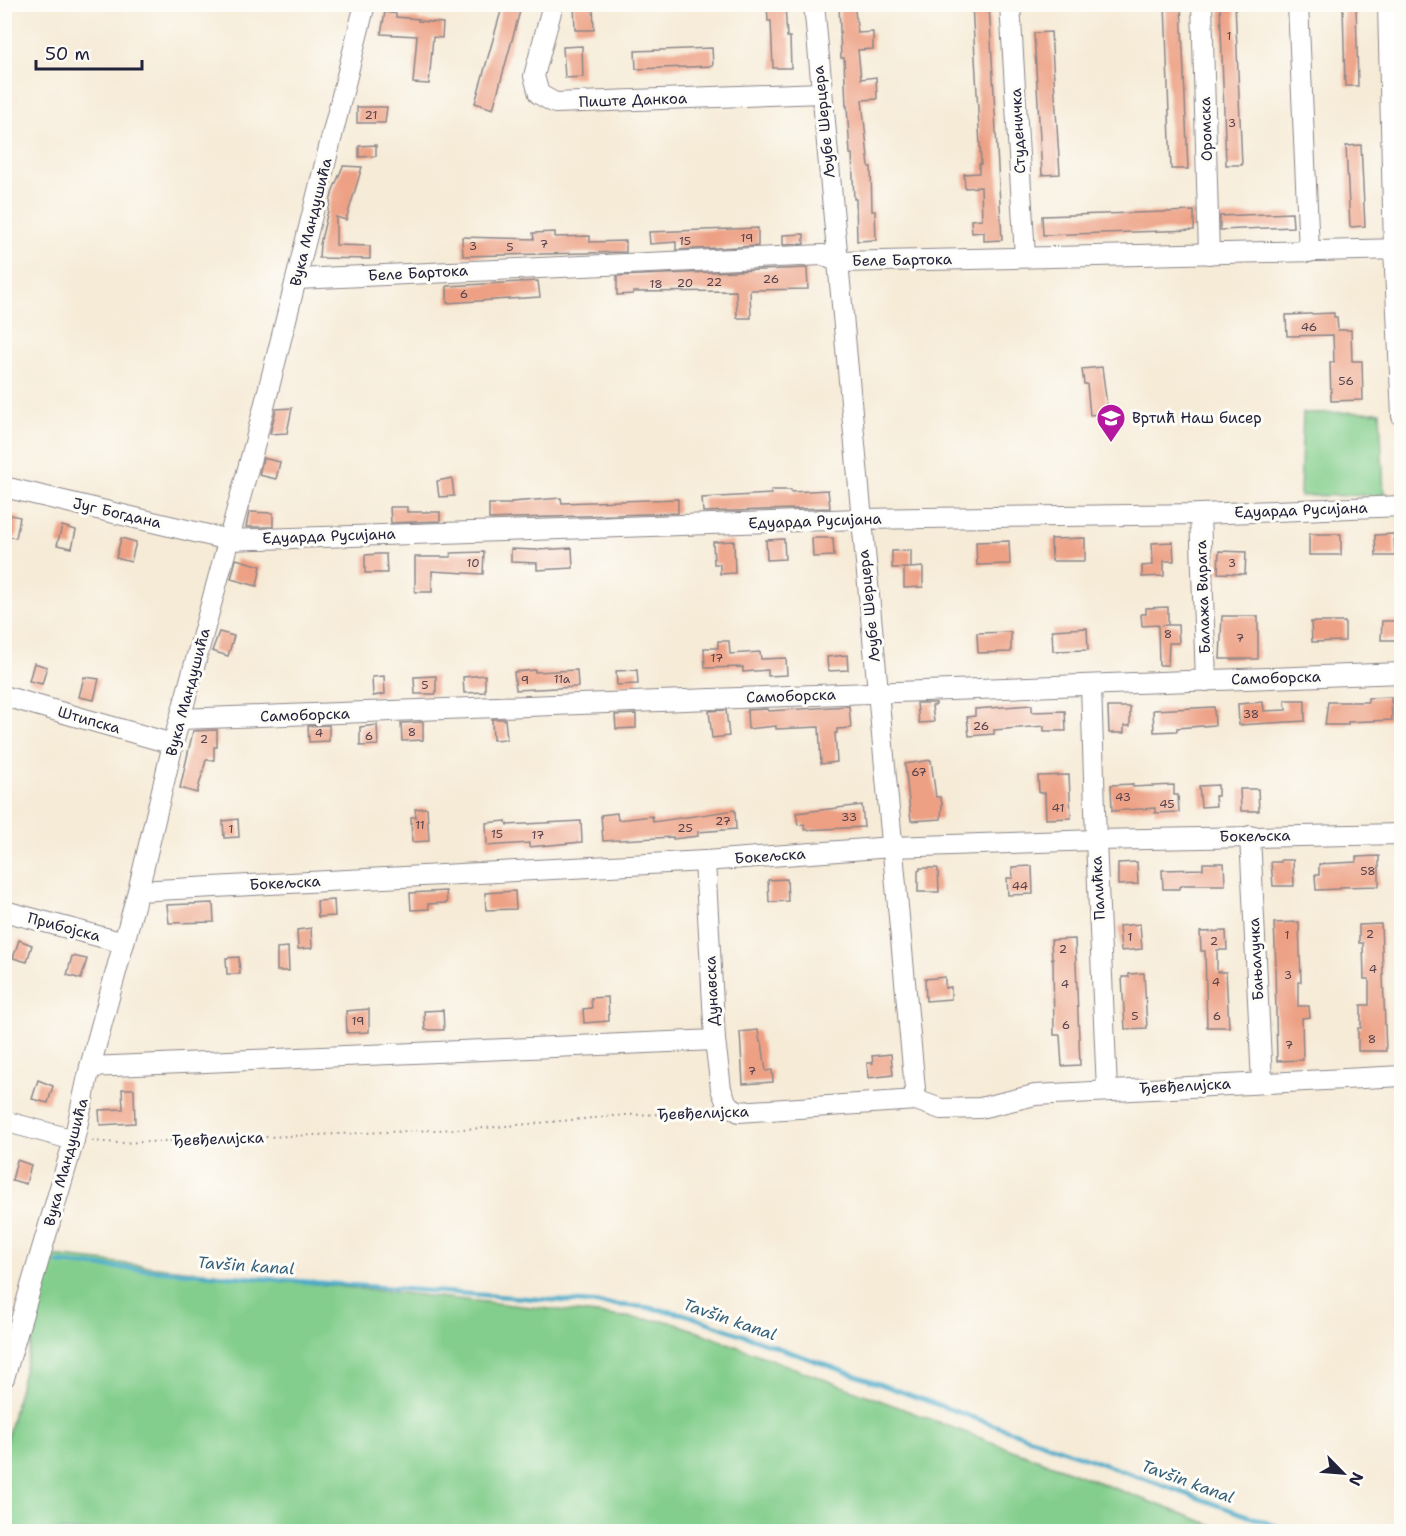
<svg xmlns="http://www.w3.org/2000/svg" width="1406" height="1536" viewBox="0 0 1406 1536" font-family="'Shantell Sans',sans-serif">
<rect width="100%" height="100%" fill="#fdfcf7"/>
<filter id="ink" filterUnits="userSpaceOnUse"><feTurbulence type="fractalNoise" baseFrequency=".0167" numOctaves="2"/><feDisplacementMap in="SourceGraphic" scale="12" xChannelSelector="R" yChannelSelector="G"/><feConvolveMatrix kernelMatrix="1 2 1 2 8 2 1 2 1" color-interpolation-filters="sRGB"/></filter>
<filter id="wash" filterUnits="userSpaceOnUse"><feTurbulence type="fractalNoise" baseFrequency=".008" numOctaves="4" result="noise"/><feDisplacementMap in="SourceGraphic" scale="24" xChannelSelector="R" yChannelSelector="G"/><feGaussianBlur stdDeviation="1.35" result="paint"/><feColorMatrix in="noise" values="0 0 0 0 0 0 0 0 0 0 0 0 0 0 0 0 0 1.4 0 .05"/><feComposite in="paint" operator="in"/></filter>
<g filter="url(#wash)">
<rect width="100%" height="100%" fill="#f6ebd7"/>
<g fill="#83ce8c" stroke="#527864" stroke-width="1.5">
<polygon points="1380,412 1384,495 1300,496 1303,413"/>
<polygon points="53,1256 672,1322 1228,1531 5,1531 5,1446"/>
</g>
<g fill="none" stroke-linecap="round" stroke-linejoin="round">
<polyline stroke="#49aac8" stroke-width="4.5" points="58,1263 644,1307 684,1314 1293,1532"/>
</g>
<g id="blocks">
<g fill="#eda084">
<polygon points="503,4 522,4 493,109 475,103"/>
<polygon points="574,4 593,4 594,30 575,30"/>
<polygon points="767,4 785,4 787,37 790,37 791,68 773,68 771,21 768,21"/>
<polygon points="839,4 854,4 858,33 873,32 873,49 858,50 861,79 876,77 877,99 862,100 869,167 871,167 872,211 875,211 876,240 857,241 856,199 854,199 852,154 850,154 847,106 846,106 844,58 841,58"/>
<polygon points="972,4 989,4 1002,240 984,241 984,232 972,233 971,220 982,219 981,187 965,188 964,174 979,173 979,164 981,164"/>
<polygon points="1165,4 1181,4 1188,169 1171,169"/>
<polygon points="1220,4 1235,4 1242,165 1226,165"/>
<polygon points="1343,5 1356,5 1358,86 1345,86"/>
<polygon points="385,12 396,14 396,17 419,19 418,21 443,23 442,38 433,37 429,84 413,83 417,36 381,34"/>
<polygon points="1051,32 1060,174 1042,175 1034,33"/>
<polygon points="582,46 583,77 565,78 563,47"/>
<polygon points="712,48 713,66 636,69 635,51"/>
<polygon points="357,107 387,107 385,123 357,123"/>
<polygon points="376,145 376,156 359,157 359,146"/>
<polygon points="1361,145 1365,226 1350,227 1346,146"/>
<polygon points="343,166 362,167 346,220 336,217 336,245 370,246 370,259 319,258 320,244 333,190"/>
<polygon points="1194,211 1194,230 1043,235 1042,216"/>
<polygon points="1292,213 1293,227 1220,230 1220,216"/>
<polygon points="758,228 758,246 676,250 676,242 650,244 649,232"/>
<polygon points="555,232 555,237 590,236 590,242 626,241 626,252 463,256 462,237 534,239 533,233"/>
<polygon points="804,234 804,244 783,245 783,235"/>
<polygon points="807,268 808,289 750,290 751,318 737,318 736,291 633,292 633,294 617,295 617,276"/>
<polygon points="538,281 540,297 447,303 447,286"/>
<polygon points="1334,313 1334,317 1337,317 1338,330 1351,330 1352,361 1362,361 1363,400 1331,401 1330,362 1334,362 1333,335 1287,336 1286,315"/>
<polygon points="1102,367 1108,413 1090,415 1087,384 1084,384 1082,369"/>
<polygon points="292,408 287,433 270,434 276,409"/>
<polygon points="263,458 280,462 276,479 259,475"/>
<polygon points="452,478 454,496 439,497 437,481"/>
<polygon points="771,490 791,490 791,492 828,490 830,508 703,512 702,498 771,494"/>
<polygon points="561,498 562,503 678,499 678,513 489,519 489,504 511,504 511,502"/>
<polygon points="390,507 407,507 407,512 440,512 440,521 391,523"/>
<polygon points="249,512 273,513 273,527 246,527"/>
<polygon points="6,514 20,517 16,538 4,536"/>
<polygon points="62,526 76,530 72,548 57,545"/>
<rect x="1309" y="534" width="32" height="21"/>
<polygon points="1394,534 1395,556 1376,556 1375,535"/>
<polygon points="121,538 136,542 131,562 116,558"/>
<polygon points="812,538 833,538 834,556 813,557"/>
<polygon points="1085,538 1085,561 1052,561 1051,539"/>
<polygon points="784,539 785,559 767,560 766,540"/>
<polygon points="734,541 735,573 720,574 720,564 714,564 713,542"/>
<polygon points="1009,541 1010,564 977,565 976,542"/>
<polygon points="1173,542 1174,561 1164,561 1164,576 1142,577 1142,566 1153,565 1152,543"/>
<polygon points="572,548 573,568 537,570 537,563 511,562 511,549 536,550"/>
<polygon points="911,550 911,568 923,567 923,587 904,588 904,568 910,568 892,568 892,551"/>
<polygon points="1219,551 1246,552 1245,574 1218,573"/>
<polygon points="484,552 483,574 432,571 432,592 415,592 415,557 451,557 451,553"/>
<polygon points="379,554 386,554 387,573 365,573 365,555"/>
<polygon points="236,559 261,566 257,586 231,579"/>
<polygon points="1168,607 1168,625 1161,625 1178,625 1179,643 1169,643 1168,665 1159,665 1158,625 1142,626 1141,614 1146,614 1146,608"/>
<polygon points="1222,616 1258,616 1258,659 1220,659"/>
<polygon points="1382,621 1399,621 1399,640 1381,640"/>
<polygon points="1311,622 1345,622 1345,641 1312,642"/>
<polygon points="1087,628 1088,650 1053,651 1052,630"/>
<polygon points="219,632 234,636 228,656 212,651"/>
<polygon points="1011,632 1011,652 978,653 977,633"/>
<polygon points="718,641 729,641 730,654 760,652 761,659 786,658 787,675 768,676 768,670 743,672 743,667 705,668 704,648 718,648"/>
<polygon points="847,655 848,670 828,671 827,657"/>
<polygon points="34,663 47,667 42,684 29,681"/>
<polygon points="535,670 535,672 577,670 578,687 516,690 514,672"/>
<polygon points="637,670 638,684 617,685 616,671"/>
<polygon points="485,675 485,692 464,693 463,677"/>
<polygon points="384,676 385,694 373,696 372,677"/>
<polygon points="436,676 436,694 415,694 414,677"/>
<polygon points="84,677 99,679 94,700 79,697"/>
<polygon points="1391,697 1392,720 1348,722 1348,725 1325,725 1328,702 1368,702 1368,698"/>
<polygon points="1285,700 1305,700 1305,721 1239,725 1238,704 1263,702 1264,711 1286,710"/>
<polygon points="917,703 936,703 936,705 932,706 934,722 919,723"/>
<polygon points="1032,705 1032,712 1065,711 1066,731 1044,731 1044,726 994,730 994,734 969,736 967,717 975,716 975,709"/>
<polygon points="849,706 851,728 837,729 837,733 835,733 837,762 821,764 819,727 776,729 776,726 748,729 747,710 767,709 768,711"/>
<polygon points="1108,707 1130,707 1130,726 1124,726 1124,733 1109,733"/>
<polygon points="1214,707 1215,725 1177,728 1177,731 1154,732 1153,710"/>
<polygon points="726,710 729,736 712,738 709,711"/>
<polygon points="636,714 636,728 616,729 615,715"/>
<polygon points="492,719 505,719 507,739 493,740"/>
<polygon points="423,722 423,740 402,741 401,723"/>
<polygon points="329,725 329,741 309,742 308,726"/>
<polygon points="377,725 378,745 360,746 360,727"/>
<polygon points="217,730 217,747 214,747 214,760 206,760 197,793 180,788 193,731"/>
<polygon points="931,760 936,797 940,797 942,803 941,819 911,821 905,764"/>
<polygon points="1069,775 1071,818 1046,819 1045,793 1039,793 1038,776"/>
<polygon points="1133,784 1133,787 1174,785 1174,795 1178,795 1179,812 1155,813 1155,808 1112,811 1111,785"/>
<polygon points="1218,785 1218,796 1215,796 1216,806 1201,807 1199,786"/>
<polygon points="1240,789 1258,789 1259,811 1241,811"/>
<polygon points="862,805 864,827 805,830 804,824 798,825 796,813"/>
<polygon points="427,808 429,841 412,842 411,817 416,817 415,809"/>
<polygon points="735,810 736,829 698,832 698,836 673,839 673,837 603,841 601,815 617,813 618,820 652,816 653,822"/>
<polygon points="238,819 239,837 224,838 223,821"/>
<polygon points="506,821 507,825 581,821 582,842 529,847 529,843 487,846 486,823"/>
<polygon points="1379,856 1379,886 1340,887 1340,889 1316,890 1315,875 1319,875 1319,864 1356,862 1356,857"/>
<polygon points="1281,860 1293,860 1294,886 1273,886 1271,862 1281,862"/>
<polygon points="1137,862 1138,884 1118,885 1118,863"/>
<polygon points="1203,863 1224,863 1225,885 1184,885 1180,887 1180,889 1163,889 1162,870 1203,869"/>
<polygon points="1032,866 1033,894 1008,895 1007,878 1013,878 1012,867"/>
<polygon points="920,868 937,868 938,869 939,892 918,892 918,871 920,870"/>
<polygon points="787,879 788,901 769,902 768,880"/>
<polygon points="446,891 447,903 428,904 429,909 411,910 410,893"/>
<polygon points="515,891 516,909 486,910 485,893"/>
<polygon points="334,900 335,916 318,917 317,901"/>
<polygon points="213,903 214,922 169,923 167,905"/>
<polygon points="1299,922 1301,982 1298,982 1298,1006 1309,1006 1310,1017 1302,1018 1303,1060 1277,1061 1275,967 1276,967 1274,923"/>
<polygon points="1140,924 1142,949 1121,951 1119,926"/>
<polygon points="1381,924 1386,1051 1358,1051 1358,1028 1361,1028 1361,1005 1369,1005 1369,979 1364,979 1363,943 1359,943 1359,925"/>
<polygon points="311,928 312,948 298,949 297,930"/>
<polygon points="1226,931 1227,950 1217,950 1217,972 1226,972 1229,1027 1207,1027 1205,951 1201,951 1200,932"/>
<polygon points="1075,939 1080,1065 1062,1066 1060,1035 1054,1035 1053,959 1052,959 1051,940"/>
<polygon points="19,940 32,945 27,962 13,958"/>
<polygon points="288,947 289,971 277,971 277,948"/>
<polygon points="72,956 87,959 81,979 67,975"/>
<polygon points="239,957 240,974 227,974 226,958"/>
<polygon points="1144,973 1147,1028 1125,1029 1122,977 1129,977 1129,974"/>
<polygon points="945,977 945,988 951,987 951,999 926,1001 925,979"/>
<polygon points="608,997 609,1021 584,1023 583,1009 592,1008 591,998"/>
<polygon points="369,1009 369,1032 347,1033 346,1011"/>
<polygon points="443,1010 444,1030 425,1030 424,1011"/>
<polygon points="758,1030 760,1042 762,1042 766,1071 772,1070 773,1082 743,1084 740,1032"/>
<polygon points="891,1054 893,1075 868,1078 867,1063 873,1063 872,1056"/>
<polygon points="38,1080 53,1086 48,1103 32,1099"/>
<polygon points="122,1089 134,1089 135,1123 100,1125 99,1110 123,1109"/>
<polygon points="17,1160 31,1165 26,1184 12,1180"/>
</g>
</g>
</g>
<g filter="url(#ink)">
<use href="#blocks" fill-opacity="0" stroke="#8c8689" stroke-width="1.5"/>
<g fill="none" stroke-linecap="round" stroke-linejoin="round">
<g stroke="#8c8689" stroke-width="22">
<g id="minor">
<polyline points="553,4 534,76 539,94 555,103 821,93"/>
<polyline points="814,4 916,1100"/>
<polyline points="1010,4 1025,257"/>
<polyline points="1202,4 1209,254"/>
<polyline points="1298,4 1309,252"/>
<polyline points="1388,4 1394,249 1402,416"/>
<polyline points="297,279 823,255 838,262 1402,249"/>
<polyline points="4,487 229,540 860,519 1200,514 1402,506"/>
<polyline points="1200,514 1206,681"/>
<polyline points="1091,685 1096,840 1107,1090"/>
<polyline points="4,696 173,744"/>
<polyline points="180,719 1402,673"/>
<polyline points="1250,836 1262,1082"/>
<polyline points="705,861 715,1040 721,1089 727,1104 739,1112 916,1100 941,1109 980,1108 1035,1095 1402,1076"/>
<polyline points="138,891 705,861 892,847 1096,840 1402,834"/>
<polyline points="4,911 124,943"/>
<polyline points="90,1067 715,1040"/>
<polyline points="4,1121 74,1140"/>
<polyline points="4,1378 74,1140 90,1067 138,891 173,744 255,443 365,4"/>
</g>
</g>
<polyline stroke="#8c8689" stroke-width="2" stroke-dasharray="1.5 4.5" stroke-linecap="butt" points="92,1141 119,1143 485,1128 625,1115 712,1113"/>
<use href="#minor" stroke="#fff" stroke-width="20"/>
</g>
</g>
<defs>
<g id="school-pin" transform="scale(1.5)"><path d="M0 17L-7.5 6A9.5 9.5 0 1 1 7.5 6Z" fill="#b5179e" stroke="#fdfcf7"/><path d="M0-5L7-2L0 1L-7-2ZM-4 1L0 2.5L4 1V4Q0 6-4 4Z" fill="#fff"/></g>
</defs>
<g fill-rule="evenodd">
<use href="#school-pin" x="1111" y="418"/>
</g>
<g text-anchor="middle" stroke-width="6" stroke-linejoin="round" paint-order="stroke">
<g font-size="12" fill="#55424d">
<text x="1229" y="40">1</text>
<text x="371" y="119">21</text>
<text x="1232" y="127">3</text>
<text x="747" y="242">19</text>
<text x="685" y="245">15</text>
<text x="544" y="248">7</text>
<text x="473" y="250">3</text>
<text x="510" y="251">5</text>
<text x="771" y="283">26</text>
<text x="714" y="286">22</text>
<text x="685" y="287">20</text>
<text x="656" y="288">18</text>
<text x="464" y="298">6</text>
<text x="1309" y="331">46</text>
<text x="1346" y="385">56</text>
<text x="473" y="567">10</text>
<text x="1232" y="567">3</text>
<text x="1168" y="638">8</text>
<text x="1240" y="642">7</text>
<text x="717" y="662">17</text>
<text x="562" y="683">11a</text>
<text x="525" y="684">9</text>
<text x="425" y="689">5</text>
<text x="1251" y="718">38</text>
<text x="981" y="730">26</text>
<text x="412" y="736">8</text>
<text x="319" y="737">4</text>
<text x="369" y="740">6</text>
<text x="204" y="743">2</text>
<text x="919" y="776">67</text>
<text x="1123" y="801">43</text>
<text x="1167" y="808">45</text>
<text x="1058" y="812">41</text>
<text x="849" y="821">33</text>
<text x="723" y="825">27</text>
<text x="420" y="829">11</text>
<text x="685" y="832">25</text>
<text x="231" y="833">1</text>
<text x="497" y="838">15</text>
<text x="538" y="839">17</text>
<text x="1368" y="875">58</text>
<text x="1020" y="890">44</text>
<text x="1370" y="938">2</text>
<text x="1287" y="939">1</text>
<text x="1130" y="941">1</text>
<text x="1214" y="945">2</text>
<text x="1063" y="953">2</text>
<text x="1373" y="973">4</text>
<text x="1288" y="979">3</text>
<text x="1216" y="986">4</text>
<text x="1065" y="988">4</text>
<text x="1135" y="1020">5</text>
<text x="1217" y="1020">6</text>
<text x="358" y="1025">19</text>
<text x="1066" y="1029">6</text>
<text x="1372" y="1043">8</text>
<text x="1289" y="1049">7</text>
<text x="752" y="1075">7</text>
</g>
<g font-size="15" fill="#22223b" stroke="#fdfcf7">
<text transform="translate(633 100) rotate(-2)" y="5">Пиште Данкоа</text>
<text transform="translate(824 122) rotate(-96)" y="5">Љубе Шерцера</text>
<text transform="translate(1206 129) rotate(-92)" y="5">Оромска</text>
<text transform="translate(1018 131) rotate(-93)" y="5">Студеничка</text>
<text transform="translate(311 222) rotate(-76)" y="5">Вука Мандушића</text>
<text transform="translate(902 260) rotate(-1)" y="5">Беле Бартока</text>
<text transform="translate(418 273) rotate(-3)" y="5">Беле Бартока</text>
<text transform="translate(1301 510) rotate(-2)" y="5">Едуарда Русијана</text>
<text transform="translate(117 513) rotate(13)" y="5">Југ Богдана</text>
<text transform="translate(815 521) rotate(-2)" y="5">Едуарда Русијана</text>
<text transform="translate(329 536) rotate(-2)" y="5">Едуарда Русијана</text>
<text transform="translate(1203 597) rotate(-92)" y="5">Балажа Вирага</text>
<text transform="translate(869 606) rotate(-96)" y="5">Љубе Шерцера</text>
<text transform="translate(1276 678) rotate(-2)" y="5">Самоборска</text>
<text transform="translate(188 692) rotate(-75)" y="5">Вука Мандушића</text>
<text transform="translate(791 696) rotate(-2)" y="5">Самоборска</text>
<text transform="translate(305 715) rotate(-2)" y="5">Самоборска</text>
<text transform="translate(89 720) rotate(16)" y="5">Штипска</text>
<text transform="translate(1255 836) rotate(-1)" y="5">Бокељска</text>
<text transform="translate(770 856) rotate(-4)" y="5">Бокељска</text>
<text transform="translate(285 883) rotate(-3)" y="5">Бокељска</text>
<text transform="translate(1098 888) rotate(-93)" y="5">Палићка</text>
<text transform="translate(64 927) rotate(15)" y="5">Прибојска</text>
<text transform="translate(1256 959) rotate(-93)" y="5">Бањалучка</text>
<text transform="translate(712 991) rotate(-93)" y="5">Дунавска</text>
<text transform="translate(1185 1086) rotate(-3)" y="5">Ђевђелијска</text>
<text transform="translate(703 1113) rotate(-2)" y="5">Ђевђелијска</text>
<text transform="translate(218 1139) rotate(-2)" y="5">Ђевђелијска</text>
<text transform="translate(66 1162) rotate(-75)" y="5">Вука Мандушића</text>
</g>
<g font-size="15" fill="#22223b" stroke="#fdfcf7" text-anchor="start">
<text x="1132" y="423">Вртић Наш бисер</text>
</g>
<g font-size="16" font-style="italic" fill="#345f7a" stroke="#fdfcf7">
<text transform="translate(246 1265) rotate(4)" y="6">Tavšin kanal</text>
<text transform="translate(730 1319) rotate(19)" y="6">Tavšin kanal</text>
<text transform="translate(1188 1481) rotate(20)" y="6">Tavšin kanal</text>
</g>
</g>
<rect width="1406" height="1536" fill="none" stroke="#fdfcf7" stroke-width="24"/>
<g transform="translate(1343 1473) rotate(115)" stroke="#fdfcf7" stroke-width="4.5" paint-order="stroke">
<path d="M0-4.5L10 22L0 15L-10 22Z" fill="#22223b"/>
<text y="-9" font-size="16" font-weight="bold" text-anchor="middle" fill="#22223b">N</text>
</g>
<path d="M36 60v9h106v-9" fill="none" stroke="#22223b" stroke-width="3"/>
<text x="45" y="60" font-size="18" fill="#22223b" stroke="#fdfcf7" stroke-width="4.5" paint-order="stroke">50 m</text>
</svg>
